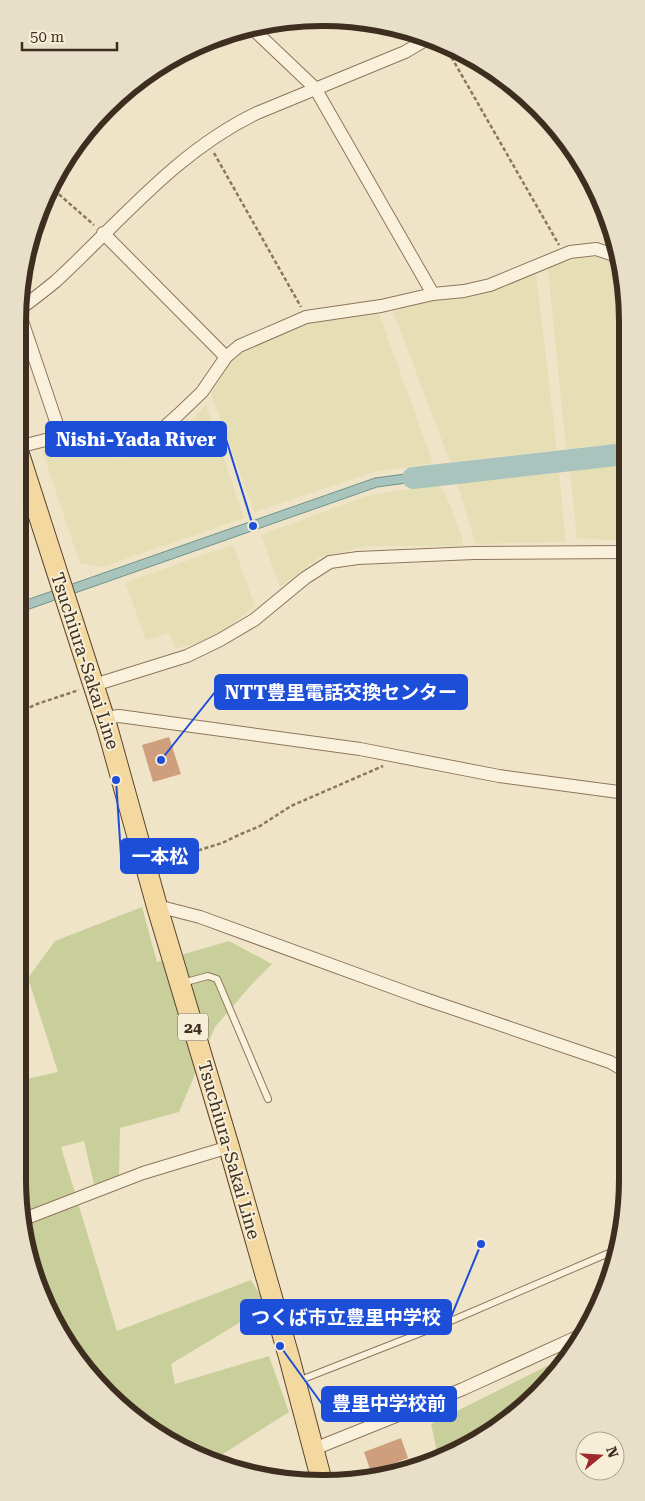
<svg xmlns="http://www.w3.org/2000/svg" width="645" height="1501" viewBox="0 0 645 1501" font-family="'Roboto Serif','Noto Sans JP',serif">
<rect width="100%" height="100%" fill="#f0e4c8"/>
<g fill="#e6deb5">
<polygon points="595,257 610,262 621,270 625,282 625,443 566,449 548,269 563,263 579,258"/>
<polygon points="536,274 557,450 450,462 393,311 431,300 486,291"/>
<polygon points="379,314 433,463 374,472 254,512 211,394 232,360 238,352 313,319"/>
<polygon points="206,405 244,518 102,567 80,563 42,450 57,447 91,455 123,458 152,450 194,418"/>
<polygon points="625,465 626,540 577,539 570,470"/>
<polygon points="559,473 566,542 476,544 457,483"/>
<polygon points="440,486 449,502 462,537 463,546 368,546 320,557 280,587 261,535 367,496 415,488"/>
<polygon points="233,545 255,606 221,633 199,642 175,649 169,633 146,640 125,582"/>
</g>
<g fill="#c9cf9b">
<polygon points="142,907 157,962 229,941 272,964 252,984 215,1027 179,1112 120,1128 119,1178 94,1184 84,1141 61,1147 117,1331 251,1280 267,1306 171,1364 175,1384 269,1356 289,1412 215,1459 170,1443 93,1379 34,1277 18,1178 18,1073 21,1080 58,1072 28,978 55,941"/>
<polygon points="565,1357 552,1379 475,1443 438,1456 431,1424"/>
</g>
<polygon fill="#a9c4bc" stroke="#6f938a" points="443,469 443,478 377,487 18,613 18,603 375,478"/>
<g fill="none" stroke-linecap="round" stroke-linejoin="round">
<polyline stroke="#a9c4bc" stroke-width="22" points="413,478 625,454"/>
</g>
<g fill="#cf9f7d">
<polygon points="169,737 181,774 153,782 142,745"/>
<polygon points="401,1438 408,1458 371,1472 364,1452"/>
</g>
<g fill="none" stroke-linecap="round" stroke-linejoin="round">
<g stroke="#8d765c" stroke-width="8">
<g id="service">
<polyline points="182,983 208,976 217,979 268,1099"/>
<polyline points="298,1381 446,1323 616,1250"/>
</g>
</g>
<g stroke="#8d765c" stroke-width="14">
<g id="minor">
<polyline points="255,31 315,88 433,294"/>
<polyline points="103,233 226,357"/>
<path d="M20 309C32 300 44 291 56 281 120 222 177 151 257 113L405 52 429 38"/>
<polyline points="19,312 61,436"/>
<polyline points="18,447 61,436 83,443 130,447 158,433 179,414 202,392 226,357 239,346 306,317 381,306 433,294 464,291 490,285 570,252 596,249 611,254 619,259"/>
<polyline points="94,685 187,656 220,640 254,620 305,578 330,562 358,558 474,553 626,552"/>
<polyline points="104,718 119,716 360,749 499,776 626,793"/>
<polyline points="158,910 165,908 200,917 419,997 610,1062 627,1072"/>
<polyline points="24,1219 143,1173 229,1147"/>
<polyline points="314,1449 463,1389 577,1337"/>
</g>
</g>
<g stroke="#5b4430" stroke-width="22">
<polyline id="primary" points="18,451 107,727 158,910 229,1147 289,1357 321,1478"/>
</g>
<g stroke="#8d765c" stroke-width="2.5" stroke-dasharray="4 2.5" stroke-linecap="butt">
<polyline points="445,46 559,245"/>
<polyline points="214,153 301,307"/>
<polyline points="54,190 94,225"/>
<polyline points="18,713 37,704 79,690"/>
<polyline points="161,862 222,843 241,834 260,826 291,806 383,766"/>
</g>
<use href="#service" stroke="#faf1dc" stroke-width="6"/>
<use href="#minor" stroke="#faf1dc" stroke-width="12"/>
<use href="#primary" stroke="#f3d9a0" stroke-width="20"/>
</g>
<g text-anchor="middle" stroke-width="4" stroke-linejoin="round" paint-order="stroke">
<rect fill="#f7eed8" stroke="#756857" stroke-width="1" x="178" y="1013.5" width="30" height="27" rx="4"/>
<g font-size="16" font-weight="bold" fill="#3d2e20">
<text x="193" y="1033">24</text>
</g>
<g font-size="18" fill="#3d2e20" stroke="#f7eed8">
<text transform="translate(85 661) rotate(72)" y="6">Tsuchiura-Sakai Line</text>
<text transform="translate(229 1150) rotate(74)" y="6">Tsuchiura-Sakai Line</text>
</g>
</g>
<path d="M0 0H645V1501H0ZM322 26H323A296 296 0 0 1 619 322V1179A296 296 0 0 1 323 1475H322A296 296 0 0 1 26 1179V322A296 296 0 0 1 322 26Z" fill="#e8dfc9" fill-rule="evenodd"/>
<path fill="none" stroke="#3d2e20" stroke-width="6" d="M322 26H323A296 296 0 0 1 619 322V1179A296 296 0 0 1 323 1475H322A296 296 0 0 1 26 1179V322A296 296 0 0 1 322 26Z"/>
<path fill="none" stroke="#1d4ed8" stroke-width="2" d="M253 526L226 439M161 760L215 692M116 780L121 856M481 1244L451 1317M280 1346L322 1404"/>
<g fill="#1d4ed8" stroke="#f7eed8" stroke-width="2">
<circle cx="253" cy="526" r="5"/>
<circle cx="161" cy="760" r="5"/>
<circle cx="116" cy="780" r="5"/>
<circle cx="481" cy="1244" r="5"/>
<circle cx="280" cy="1346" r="5"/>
</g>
<g fill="#1d4ed8" stroke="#1d4ed8" stroke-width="2">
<rect x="46" y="422" width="180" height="34" rx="5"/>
<rect x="215" y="675" width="252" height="34" rx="5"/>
<rect x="121" y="839" width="77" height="34" rx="5"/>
<rect x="241" y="1300" width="210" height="34" rx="5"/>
<rect x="322" y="1387" width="134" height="34" rx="5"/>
</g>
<g font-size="19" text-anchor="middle" font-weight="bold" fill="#fff">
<text x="136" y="446">Nishi-Yada River</text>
<text x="341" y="699">NTT豊里電話交換センター</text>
<text x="160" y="863">一本松</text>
<text x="346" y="1324">つくば市立豊里中学校</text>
<text x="389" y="1410">豊里中学校前</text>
</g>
<g transform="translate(600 1456) rotate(72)"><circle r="24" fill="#f7eed8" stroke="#ada18e"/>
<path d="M0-4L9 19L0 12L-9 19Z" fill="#9e2a2b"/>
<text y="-8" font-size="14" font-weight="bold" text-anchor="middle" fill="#3d2e20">N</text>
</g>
<path d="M22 42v8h95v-8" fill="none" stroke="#3d2e20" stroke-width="2.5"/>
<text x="30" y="42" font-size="15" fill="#3d2e20" stroke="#f7eed8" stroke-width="4" paint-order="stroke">50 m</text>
</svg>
